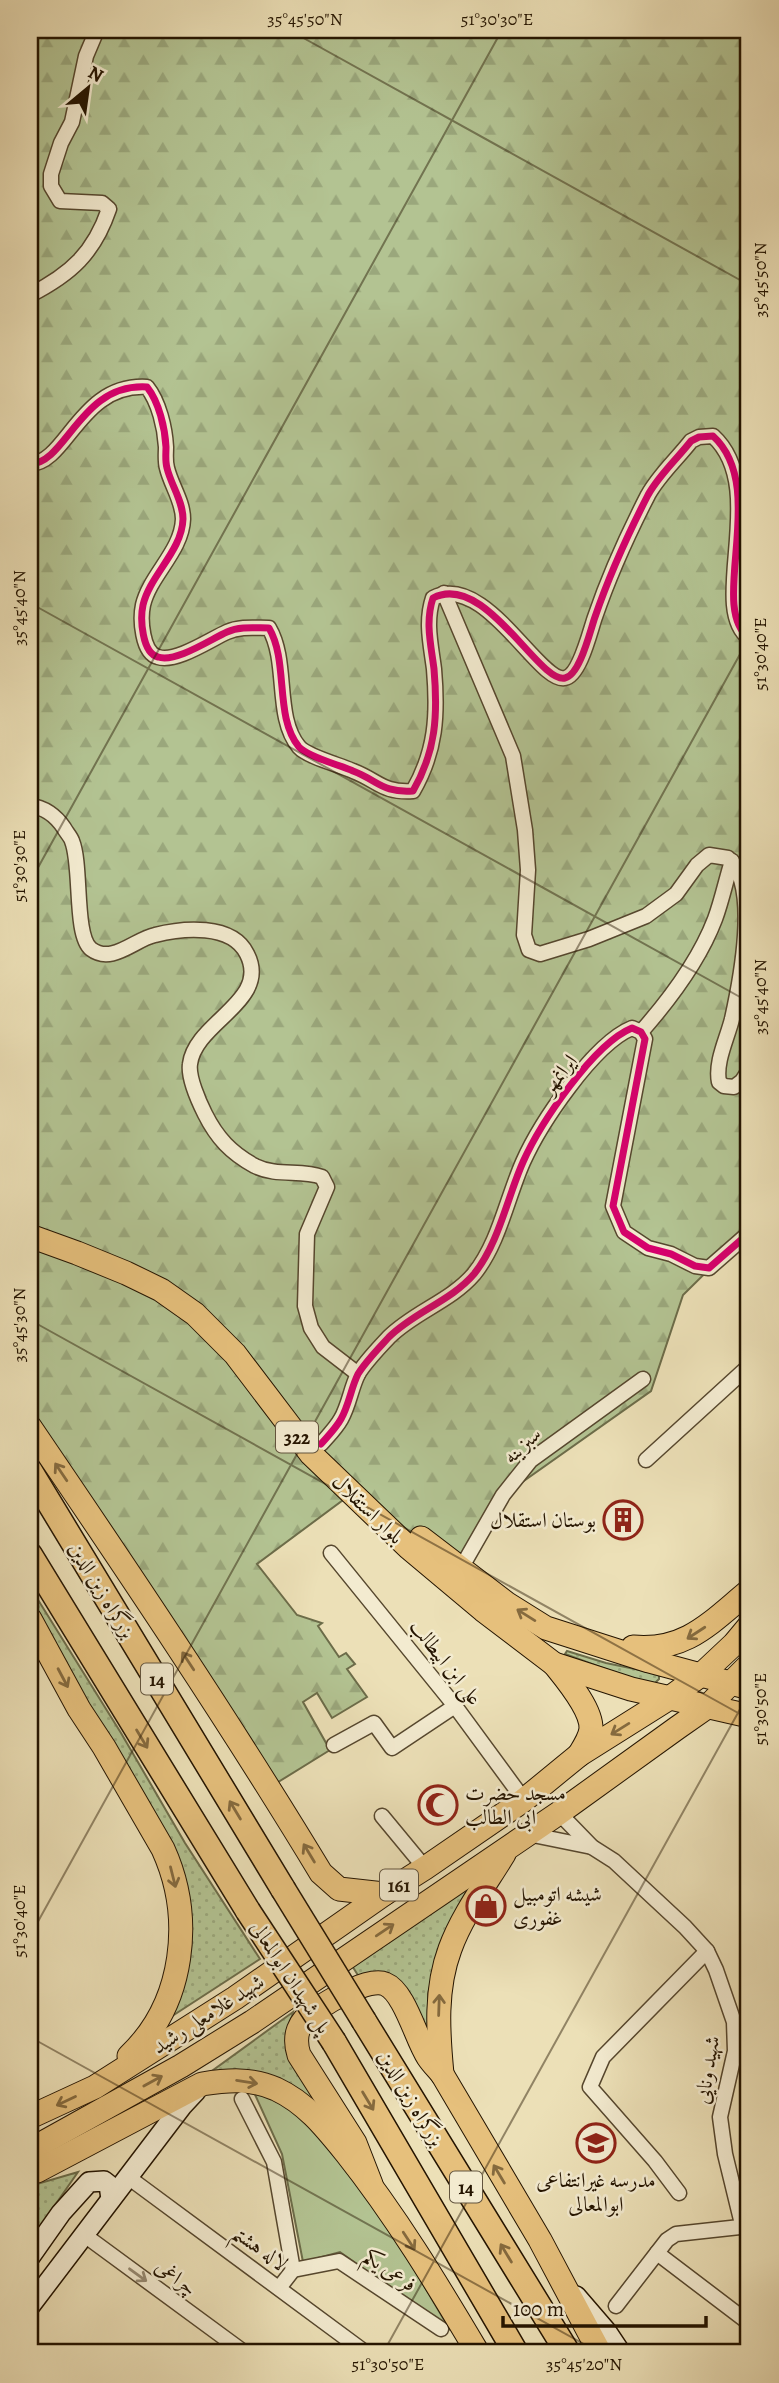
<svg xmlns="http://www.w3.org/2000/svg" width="779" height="2383" viewBox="0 0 779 2383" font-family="Alegreya,Amiri,serif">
<defs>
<pattern id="grass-dots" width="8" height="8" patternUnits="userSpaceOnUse" patternTransform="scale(1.75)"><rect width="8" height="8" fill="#b3c392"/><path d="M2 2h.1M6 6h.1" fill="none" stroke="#9aa77c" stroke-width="1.8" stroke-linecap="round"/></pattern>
<pattern id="forest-firs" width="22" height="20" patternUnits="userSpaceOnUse" patternTransform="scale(1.75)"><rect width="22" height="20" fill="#b3c392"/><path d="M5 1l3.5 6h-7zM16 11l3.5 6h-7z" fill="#9aa77c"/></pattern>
</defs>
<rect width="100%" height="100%" fill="#ece0b7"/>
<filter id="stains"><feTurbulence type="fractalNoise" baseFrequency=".00286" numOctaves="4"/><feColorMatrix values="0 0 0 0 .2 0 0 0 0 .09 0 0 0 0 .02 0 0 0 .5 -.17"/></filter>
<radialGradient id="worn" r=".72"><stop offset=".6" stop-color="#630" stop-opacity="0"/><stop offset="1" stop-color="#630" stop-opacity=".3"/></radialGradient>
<g fill="url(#grass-dots)" stroke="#6c6c49" stroke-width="2">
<polygon points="30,1587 121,1733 185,1843 260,1959 163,2022 183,1898 30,1608"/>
<polygon points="567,1651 606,1663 659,1674 659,1679 654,1684 646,1684 565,1654"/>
<polygon points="484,1875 435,1966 428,1994 430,2047 402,1991 359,1977 351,1964"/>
<polygon points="293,2012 288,2035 323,2116 205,2076"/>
<polygon points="78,2172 30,2241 30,2186"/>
</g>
<polygon fill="url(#forest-firs)" stroke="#6c6c49" stroke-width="2" points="30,30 749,30 749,1230 683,1295 651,1391 521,1483 496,1510 456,1587 204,1331 343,1500 257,1564 297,1615 322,1623 318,1626 339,1657 346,1653 355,1664 347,1669 367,1697 332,1718 317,1693 303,1702 330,1750 275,1784 148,1589 30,1416"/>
<polygon fill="#b3c392" stroke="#6c6c49" stroke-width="2" points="252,2088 287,2103 336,2150 413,2267 450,2330 340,2252 303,2262 282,2154"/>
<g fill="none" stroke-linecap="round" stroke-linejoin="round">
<g stroke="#56472e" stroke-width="17">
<g id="minor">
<path d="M30 295C71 274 94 253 109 209L102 203 60 201 51 186V174L61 143 72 122 86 56 97 30"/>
<path d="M30 464C67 463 80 383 147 387 159 402 165 428 166 447 166 454 165 461 167 468 171 485 183 501 183 519 182 551 150 575 143 605 140 619 142 653 158 657 176 663 211 639 227 632 240 626 255 628 269 628 289 662 274 717 299 747 308 757 340 765 353 771 379 781 382 793 413 791 436 751 438 715 434 669 431 645 425 622 433 598 485 571 539 684 565 678 580 675 590 631 595 617 609 576 628 534 648 495 659 475 677 459 691 441L699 437 713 436C770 488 707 607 749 638"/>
<path d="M444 593 513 756 525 830 528 870 524 935 529 950 540 954 589 939 646 916 676 894 697 865 709 855 728 858C760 885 740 983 732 1019 727 1039 715 1062 719 1082L724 1086 734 1087 742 1081 749 1070"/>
<path d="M30 806C44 807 56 816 64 828 66 832 71 837 72 841 82 865 74 936 91 949 112 965 135 939 155 935 182 928 232 923 247 954 271 1001 195 1022 190 1064 188 1077 199 1102 205 1114 217 1138 231 1153 255 1166 277 1177 301 1169 322 1177L327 1187 307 1234 305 1306 311 1328 323 1347 358 1374"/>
<path d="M641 1032C671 998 699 961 715 919 722 900 726 880 732 861"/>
<path d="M321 1444C328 1436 336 1428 341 1419 349 1405 351 1388 358 1374 366 1361 379 1348 389 1337 414 1312 451 1301 474 1274 499 1243 507 1198 523 1162 540 1124 593 1044 632 1028L641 1032 645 1039 613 1206 624 1232 648 1248 671 1254 695 1266 709 1268 749 1233"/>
<polyline points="646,1460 749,1366"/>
<polyline points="331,1553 455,1706 524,1800"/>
<polyline points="460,1570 503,1495 531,1460 643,1379"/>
<polyline points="334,1745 374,1723 392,1748 455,1706"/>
<polyline points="559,1813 592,1847 614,1861 685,1927 707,1951 716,1970 734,2022 735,2051 720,2117 725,2154 743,2228"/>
<polyline points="382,1816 425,1868"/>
<polyline points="528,1834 592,1847"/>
<polyline points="242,2099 274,2162 293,2270"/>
<polyline points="128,2177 366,2353"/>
<polyline points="679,2193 655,2161 590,2087 603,2057 707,1951"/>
<polyline points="83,2234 245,2353"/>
<polyline points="657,2253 749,2323"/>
<polyline points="279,2288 293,2270 339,2261 441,2329"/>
<polyline points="616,2306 667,2240 676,2234 749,2226"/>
</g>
</g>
<g stroke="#241400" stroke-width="22">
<g id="secondary">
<polyline points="30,2257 61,2213 89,2182 104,2181 109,2185 111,2199"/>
<polyline points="576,2296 607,2332 621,2353"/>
<polyline points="30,2306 182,2106 196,2091"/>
</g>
</g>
<g stroke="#241400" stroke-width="25">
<g id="primary">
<polyline points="30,1236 77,1253 126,1273 161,1290 195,1314 235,1354 311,1454 409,1548 483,1610 554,1664 631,1689 749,1716"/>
<path d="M30 1427C130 1574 229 1721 321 1873L339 1889 384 1894"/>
<polyline points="421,1538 506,1603 546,1628 649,1661 749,1688"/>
<path d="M30 1619 79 1709 104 1747 163 1849C194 1917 185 2003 129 2056"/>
<path d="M633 1647C686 1652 711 1622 749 1591"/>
<path d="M554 1664C566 1679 592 1709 591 1729 590 1738 584 1747 579 1755"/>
<path d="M442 2074C438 2032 435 1989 450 1949 462 1916 485 1885 504 1854"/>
<polyline points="30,2117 95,2087 235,1998 384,1894 425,1868 524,1800 579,1755 668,1699 701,1675 734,1644 749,1626"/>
<polyline points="30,2150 181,2066 252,2022 559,1813 677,1728 707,1707 749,1665"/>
<path d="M30 2172 37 2171 202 2084C228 2080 251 2078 276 2089 306 2103 325 2127 346 2153 396 2216 437 2284 478 2353"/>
<path d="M371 2184 355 2143 299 2055C293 2036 298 2021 316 2010 329 2001 369 1977 385 1984 405 1992 416 2039 428 2057 432 2063 437 2068 442 2074L540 2240 600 2353"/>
</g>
</g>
<g stroke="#241400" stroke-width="27">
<g id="trunk">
<polyline points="30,1471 283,1889"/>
<polyline points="30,1555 248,1911"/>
<polyline points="364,2021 568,2353"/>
<polyline points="334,2042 516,2353"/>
</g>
</g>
<use href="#minor" stroke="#f3ebd0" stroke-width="14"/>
<use href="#secondary" stroke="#f3ebd0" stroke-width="19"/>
<use href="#primary" stroke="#e6c07c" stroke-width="23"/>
<use href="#trunk" stroke="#e6c07c" stroke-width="24"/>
<g stroke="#241400" stroke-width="27" stroke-linecap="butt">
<g id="trunk-bridge">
<polyline points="283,1889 364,2021"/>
<polyline points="248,1911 334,2042"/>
</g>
</g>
<use href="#trunk-bridge" stroke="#e6c07c" stroke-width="24"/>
<g stroke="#f3ebd0" stroke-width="11">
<g id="cycleway">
<path d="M30 464C67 463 80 383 147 387 159 402 165 428 166 447 166 454 165 461 167 468 171 485 183 501 183 519 182 551 150 575 143 605 140 619 142 653 158 657 176 663 211 639 227 632 240 626 255 628 269 628 289 662 274 717 299 747 308 757 340 765 353 771 379 781 382 793 413 791 436 751 438 715 434 669 431 645 425 622 433 598 485 571 539 684 565 678 580 675 590 631 595 617 609 576 628 534 648 495 659 475 677 459 691 441L699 437 713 436C770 488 707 607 749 638"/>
<path d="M321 1444C328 1436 336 1428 341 1419 349 1405 351 1388 358 1374 366 1361 379 1348 389 1337 414 1312 451 1301 474 1274 499 1243 507 1198 523 1162 540 1124 593 1044 632 1028L641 1032 645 1039 613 1206 624 1232 648 1248 671 1254 695 1266 709 1268 749 1233"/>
</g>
</g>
<use href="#cycleway" stroke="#d6006c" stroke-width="7"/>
</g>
<defs><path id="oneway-shaft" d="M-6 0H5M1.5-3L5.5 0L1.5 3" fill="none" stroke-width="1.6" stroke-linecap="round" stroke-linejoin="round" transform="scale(1.75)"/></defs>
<g stroke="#856a3e">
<use href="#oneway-shaft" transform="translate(61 1472) rotate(-124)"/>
<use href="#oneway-shaft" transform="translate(526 1615) rotate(-148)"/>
<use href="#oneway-shaft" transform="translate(696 1633) rotate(147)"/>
<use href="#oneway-shaft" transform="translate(188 1661) rotate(-123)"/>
<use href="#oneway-shaft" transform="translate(63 1678) rotate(62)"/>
<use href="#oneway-shaft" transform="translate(620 1729) rotate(148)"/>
<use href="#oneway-shaft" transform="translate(142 1739) rotate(59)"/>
<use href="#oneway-shaft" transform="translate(235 1810) rotate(-121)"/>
<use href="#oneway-shaft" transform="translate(309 1853) rotate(-121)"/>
<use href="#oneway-shaft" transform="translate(173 1877) rotate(76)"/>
<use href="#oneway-shaft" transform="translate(385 1930) rotate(-34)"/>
<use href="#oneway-shaft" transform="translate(439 2005) rotate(-88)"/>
<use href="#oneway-shaft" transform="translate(153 2081) rotate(-29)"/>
<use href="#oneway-shaft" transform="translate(247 2082) rotate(9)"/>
<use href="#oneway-shaft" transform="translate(66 2101) rotate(155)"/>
<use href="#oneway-shaft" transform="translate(368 2101) rotate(59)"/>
<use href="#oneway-shaft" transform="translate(499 2174) rotate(-121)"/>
<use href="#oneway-shaft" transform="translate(409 2241) rotate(57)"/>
<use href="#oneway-shaft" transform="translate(506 2253) rotate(-121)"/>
</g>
<use stroke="#968a72" href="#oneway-shaft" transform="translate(138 2275) rotate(36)"/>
<path fill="none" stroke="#241400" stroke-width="2" stroke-opacity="0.45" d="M289 30 749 285M30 603 749 1002M30 882 502 30M30 1320 749 1719M30 1936 749 638M30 2037 600 2353M383 2353 749 1693"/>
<defs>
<g id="building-ring" transform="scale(2.0125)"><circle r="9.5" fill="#f3ebd0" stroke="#8f2418" stroke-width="1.5"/><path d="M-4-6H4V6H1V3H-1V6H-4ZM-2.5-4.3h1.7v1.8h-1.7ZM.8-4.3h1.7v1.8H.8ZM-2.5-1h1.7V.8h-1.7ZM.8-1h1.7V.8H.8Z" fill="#8f2418"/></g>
<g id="mosque-ring" transform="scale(2.0125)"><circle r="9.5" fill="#f3ebd0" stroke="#8f2418" stroke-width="1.5"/><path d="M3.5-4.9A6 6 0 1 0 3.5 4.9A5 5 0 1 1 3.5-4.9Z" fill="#8f2418"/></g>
<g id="shop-ring" transform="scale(2.0125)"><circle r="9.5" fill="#f3ebd0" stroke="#8f2418" stroke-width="1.5"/><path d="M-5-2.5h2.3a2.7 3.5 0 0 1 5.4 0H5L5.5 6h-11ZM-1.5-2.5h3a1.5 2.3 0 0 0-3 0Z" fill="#8f2418"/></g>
<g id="school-ring" transform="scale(2.0125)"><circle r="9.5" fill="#f3ebd0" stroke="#8f2418" stroke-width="1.5"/><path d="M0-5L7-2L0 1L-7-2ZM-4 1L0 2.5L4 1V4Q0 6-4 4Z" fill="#8f2418"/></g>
</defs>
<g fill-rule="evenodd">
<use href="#building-ring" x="623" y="1520"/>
<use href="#mosque-ring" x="438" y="1805"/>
<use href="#shop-ring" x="486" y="1906"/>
<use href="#school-ring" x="596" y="2143"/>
</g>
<g text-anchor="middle" stroke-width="5" stroke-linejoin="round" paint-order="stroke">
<g fill="#f3ebd0" stroke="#62543e" stroke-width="2">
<rect x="276" y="1421.5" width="42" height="31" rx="5"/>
<rect x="141" y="1663.5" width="32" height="31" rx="5"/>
<rect x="380" y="1869.5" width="38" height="31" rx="5"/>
<rect x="450" y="2171.5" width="32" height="31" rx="5"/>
</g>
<g font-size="19" font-weight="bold" fill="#241400">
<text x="297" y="1444">322</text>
<text x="157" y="1686">14</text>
<text x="399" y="1892">161</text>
<text x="466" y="2194">14</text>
</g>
<g font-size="21" fill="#241400" stroke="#f3ebd0">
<text transform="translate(559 1074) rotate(-51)" y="7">ایرانمهر</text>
<text transform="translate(522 1445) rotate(-43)" y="7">سبزینه</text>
<text transform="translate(368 1509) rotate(44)" y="7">بلوار استقلال</text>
<text transform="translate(102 1590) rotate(59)" y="7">بزرگراه زین الدین</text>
<text transform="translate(446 1662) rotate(52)" y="7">علی ابن ابیطالب</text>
<text transform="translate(291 1977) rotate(57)" y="7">پل شهیدان ابوالمعالی</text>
<text transform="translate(208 2014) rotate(-33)" y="7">شهید غلامعلی رشید</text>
<text transform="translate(707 2070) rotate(-81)" y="7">شهید ونایی</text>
<text transform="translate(411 2098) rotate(59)" y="7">بزرگراه زین الدین</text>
<text transform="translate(260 2248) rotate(36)" y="7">لاله هشتم</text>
<text transform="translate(390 2270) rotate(34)" y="7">فرعی یکم</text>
<text transform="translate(176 2277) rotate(36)" y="7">چراغی</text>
</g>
<g font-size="21" fill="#241400" stroke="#f3ebd0" text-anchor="start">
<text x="596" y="1527" text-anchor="end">بوستان استقلال</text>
<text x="465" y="1800">مسجد حضرت<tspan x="465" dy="24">ابی الطالب</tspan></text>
<text x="513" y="1901">شیشه اتومبیل<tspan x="513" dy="24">غفوری</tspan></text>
<text x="596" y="2187" text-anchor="middle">مدرسه غیرانتفاعی<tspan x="596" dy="24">ابوالمعالی</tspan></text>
</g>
</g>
<rect width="779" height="2383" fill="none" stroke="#ece0b7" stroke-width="77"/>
<g transform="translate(88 88) rotate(29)" stroke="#f3ebd0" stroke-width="5" paint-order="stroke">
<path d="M0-5L12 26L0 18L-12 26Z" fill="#241400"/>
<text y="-10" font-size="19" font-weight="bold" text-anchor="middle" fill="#241400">N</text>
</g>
<path d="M503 2316v10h203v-10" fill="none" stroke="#241400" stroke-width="3.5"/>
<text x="513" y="2316" font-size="21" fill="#241400" stroke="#f3ebd0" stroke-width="5" paint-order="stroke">100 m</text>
<rect x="38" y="38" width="702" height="2306" fill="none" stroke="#241400" stroke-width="2.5"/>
<g font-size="18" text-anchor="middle" fill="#241400">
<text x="305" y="25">35°45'50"N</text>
<text x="497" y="25">51°30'30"E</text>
<text transform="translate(760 280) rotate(-90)" y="6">35°45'50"N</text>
<text transform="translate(19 608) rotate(-90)" y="6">35°45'40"N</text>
<text transform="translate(760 654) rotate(-90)" y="6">51°30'40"E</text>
<text transform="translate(19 866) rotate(-90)" y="6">51°30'30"E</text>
<text transform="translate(760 997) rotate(-90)" y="6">35°45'40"N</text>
<text transform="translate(19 1325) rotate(-90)" y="6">35°45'30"N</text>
<text transform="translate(760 1709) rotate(-90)" y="6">51°30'50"E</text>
<text transform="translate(19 1921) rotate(-90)" y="6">51°30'40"E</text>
<text x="388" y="2370">51°30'50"E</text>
<text x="584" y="2370">35°45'20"N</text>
</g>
<rect width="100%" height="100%" filter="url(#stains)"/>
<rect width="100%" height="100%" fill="url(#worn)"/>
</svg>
